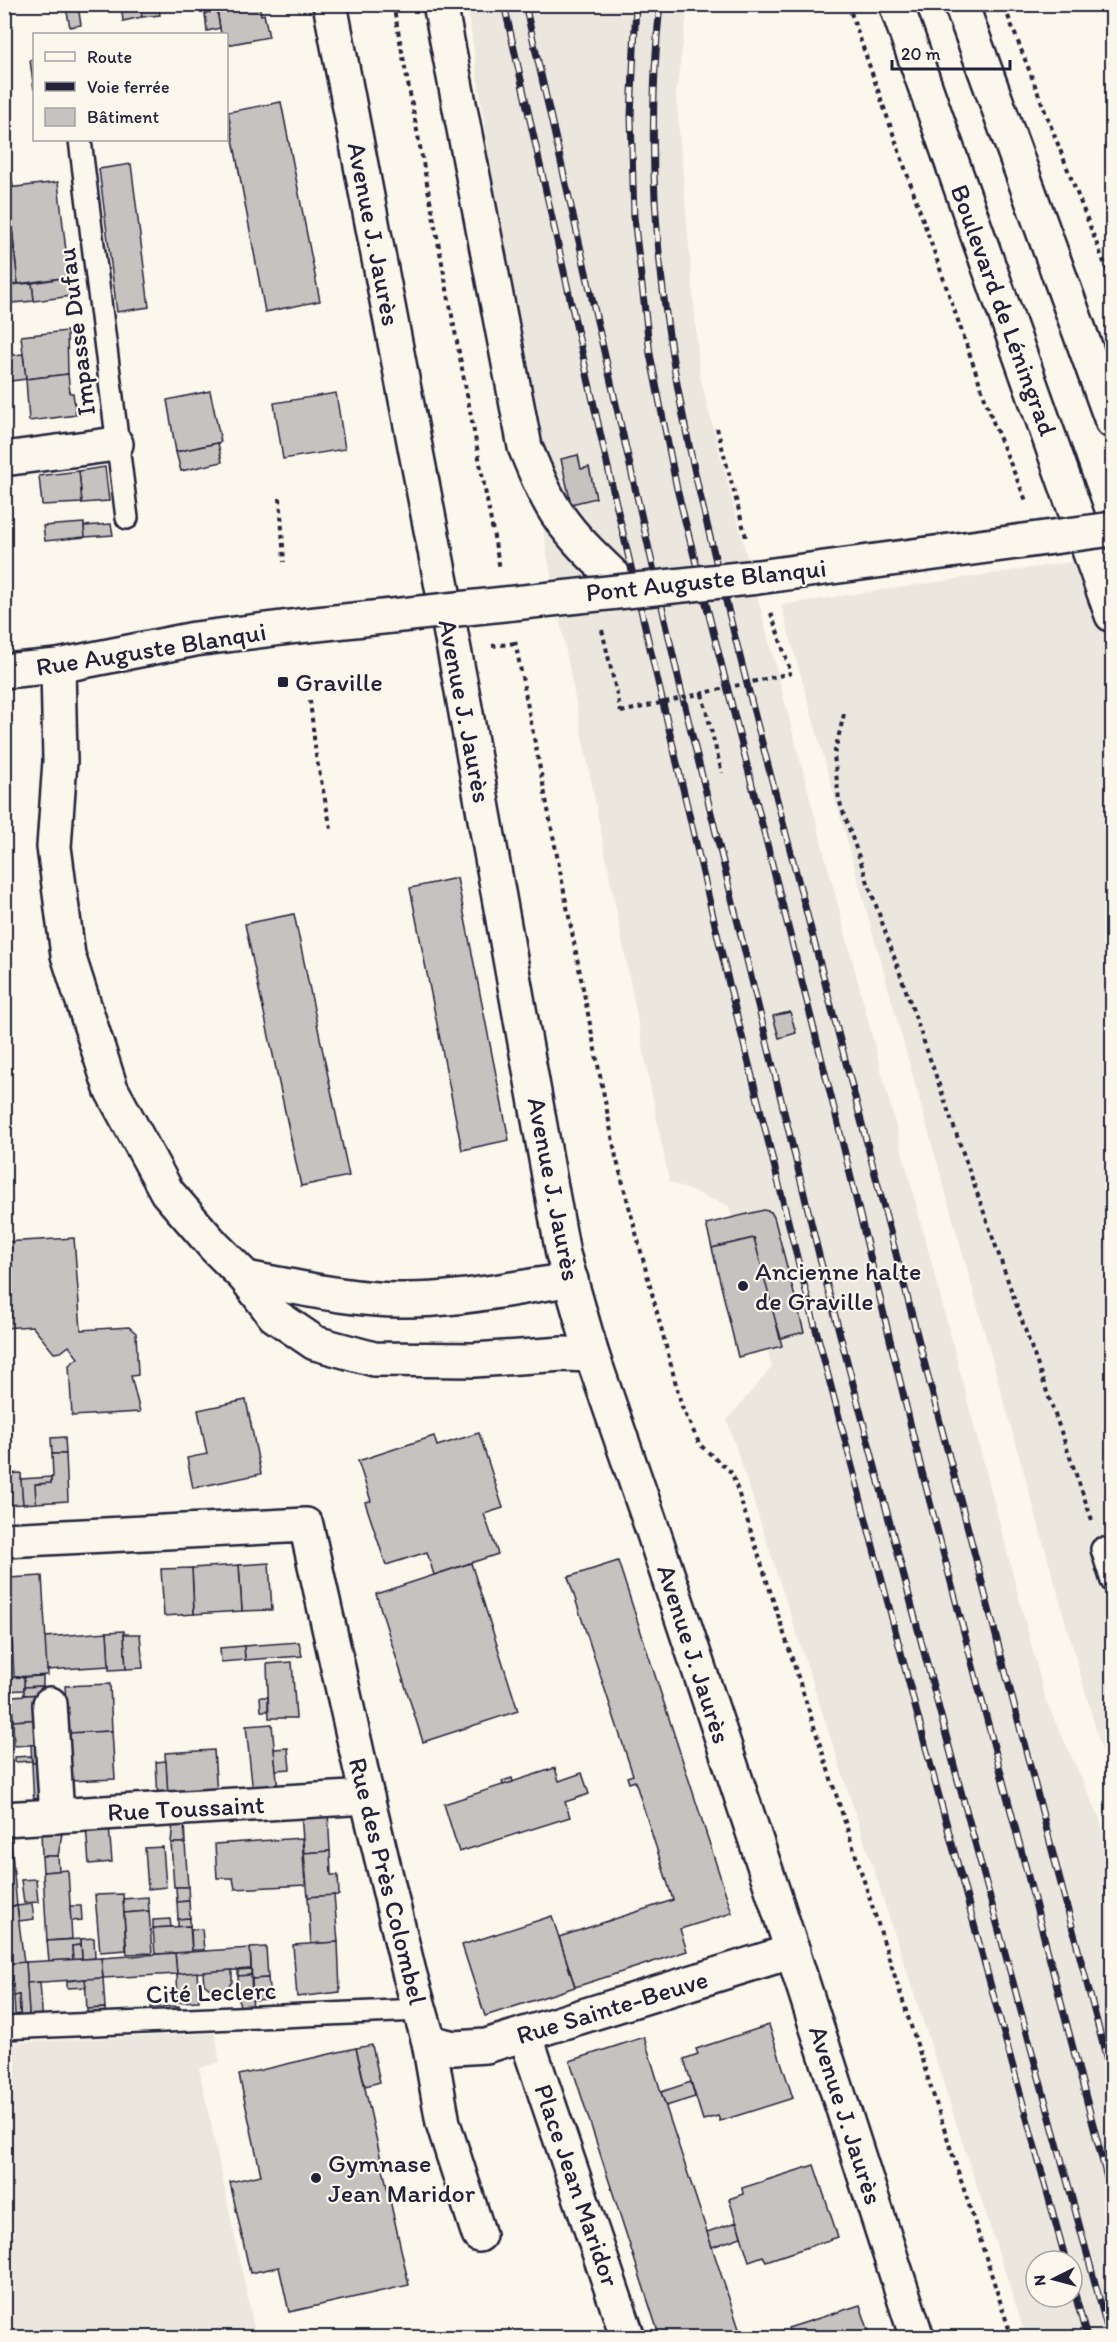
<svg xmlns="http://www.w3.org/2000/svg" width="1117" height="2342" viewBox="0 0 1117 2342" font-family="Itim,sans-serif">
<rect width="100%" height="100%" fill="#fbf7ec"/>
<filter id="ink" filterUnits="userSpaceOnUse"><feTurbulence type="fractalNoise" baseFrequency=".0167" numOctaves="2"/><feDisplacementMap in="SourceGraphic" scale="12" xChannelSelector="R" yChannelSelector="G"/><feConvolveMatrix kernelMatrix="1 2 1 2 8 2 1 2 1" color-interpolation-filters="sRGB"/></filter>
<g filter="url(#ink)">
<g fill="#ebe7df" fill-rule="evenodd">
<path d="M467 5H688L676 94 700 377 1046 1701 1100 1819 1112 1868V2337H1026L727 1420 772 1367 729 1206 669 1182 547 554ZM1036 2261H1072V2297H1036Z"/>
<polygon points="1112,556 1112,1782 1099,1741 781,605"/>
<polygon points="215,2033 220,2062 199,2068 256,2337 5,2337 5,2043"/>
</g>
<g fill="#c6c2c0" stroke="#22223b" stroke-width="1.5">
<polygon points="121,4 140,4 142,17 123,21"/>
<polygon points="140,4 158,4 160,15 142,17"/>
<polygon points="216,4 259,4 261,15 264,14 269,37 226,45 226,34 221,34"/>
<polygon points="78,6 81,25 70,27 66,8"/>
<polygon points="217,11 220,28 207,31 205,13"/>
<polygon points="34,59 34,90 30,60"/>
<polygon points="281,102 320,301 265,312 228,112"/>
<polygon points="4,119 13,187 8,188 4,187"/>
<polygon points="131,164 149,307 117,312 99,169"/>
<polygon points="58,182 69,277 18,284 8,188"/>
<polygon points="12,228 14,249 6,250 4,229"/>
<polygon points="14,249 18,284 4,286 4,250"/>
<polygon points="69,277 72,296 34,301 32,283"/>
<polygon points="32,283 34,301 12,303 10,285"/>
<polygon points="67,331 68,374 26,379 21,336"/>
<polygon points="23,354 26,379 4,382 4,356"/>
<polygon points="68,374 70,393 73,393 76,415 29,421 26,379"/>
<polygon points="210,391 221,442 176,452 167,400"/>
<polygon points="336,393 345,449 283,459 274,403"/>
<polygon points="218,443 222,462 181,471 176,452"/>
<polygon points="578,455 581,469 589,467 596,498 571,504 561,459"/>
<polygon points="105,467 109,501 82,503 79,471"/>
<polygon points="79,471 82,503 42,505 39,476"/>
<polygon points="84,523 85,537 45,541 43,526"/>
<polygon points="111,524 113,535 85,537 84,526"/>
<polygon points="457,878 509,1140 462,1150 410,888"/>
<polygon points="294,914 349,1176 301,1186 245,924"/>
<polygon points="790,1012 796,1033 779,1038 773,1016"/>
<polygon points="764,1210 771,1212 774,1217 804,1332 781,1338 777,1325 775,1325 754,1238 712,1248 706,1224"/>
<polygon points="74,1238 81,1330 129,1327 136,1333 138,1375 131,1376 140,1412 72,1416 69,1365 78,1358 69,1346 61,1352 54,1353 32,1326 4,1328 4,1242"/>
<polygon points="754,1238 782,1346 738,1357 712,1248"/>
<polygon points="246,1400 261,1474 193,1488 187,1458 207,1454 198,1410"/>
<polygon points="479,1433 503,1508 484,1514 498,1554 434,1575 427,1552 386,1565 365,1502 371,1501 358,1461 434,1436 437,1446"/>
<polygon points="65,1437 66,1454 52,1454 51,1438"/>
<polygon points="52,1454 66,1454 68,1501 36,1503 35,1484 51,1483 51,1477 53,1477"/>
<polygon points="21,1473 23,1504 4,1505 4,1482 8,1482 8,1474"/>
<polygon points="51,1477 51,1483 35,1484 36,1503 23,1504 21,1479"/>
<polygon points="618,1561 732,1913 680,1929 687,1951 575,1987 559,1937 673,1900 635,1781 629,1783 627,1777 633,1775 568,1577"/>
<polygon points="269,1563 272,1610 242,1611 239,1565"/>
<polygon points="471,1563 518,1711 423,1742 376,1594"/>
<polygon points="239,1565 242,1611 194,1614 192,1568"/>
<polygon points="192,1568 194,1614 164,1616 161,1569"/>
<polygon points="42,1576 48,1675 14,1677 9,1578"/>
<polygon points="124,1631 126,1669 109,1670 107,1632"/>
<polygon points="107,1632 109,1666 47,1670 45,1637"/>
<polygon points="124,1634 140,1634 143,1668 126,1669"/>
<polygon points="299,1642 302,1656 245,1660 244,1646"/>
<polygon points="244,1646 245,1660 221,1662 220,1648"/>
<polygon points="292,1662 296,1718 269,1718 267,1664"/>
<polygon points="43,1676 43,1686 24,1687 24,1677"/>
<polygon points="24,1677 24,1690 5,1691 4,1697 4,1678"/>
<polygon points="110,1684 112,1731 68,1733 65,1686"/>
<polygon points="43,1686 43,1694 24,1695 24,1687"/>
<polygon points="43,1694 43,1719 13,1721 12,1696"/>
<polygon points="260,1697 268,1697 268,1711 261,1711"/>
<polygon points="43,1719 44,1744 14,1746 13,1721"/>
<polygon points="272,1724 278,1791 253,1793 246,1726"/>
<polygon points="112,1731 115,1779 70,1781 68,1733"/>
<polygon points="46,1743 47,1762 32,1763 31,1745"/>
<polygon points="288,1748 290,1769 276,1770 274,1749"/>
<polygon points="214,1750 217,1795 168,1798 165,1753"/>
<polygon points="31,1756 32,1761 15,1762 15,1757"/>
<polygon points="166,1761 168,1798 158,1799 156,1762"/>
<polygon points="47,1762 50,1805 34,1806 32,1763"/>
<polygon points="555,1768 559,1781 582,1773 589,1794 565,1802 570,1817 459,1852 444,1804"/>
<polygon points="512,1778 513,1782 503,1785 502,1781"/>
<polygon points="328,1812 330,1851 304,1853 301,1813"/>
<polygon points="184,1821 185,1843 171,1843 173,1822"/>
<polygon points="109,1826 112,1862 89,1864 86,1827"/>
<polygon points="63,1828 58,1856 42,1856 41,1830"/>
<polygon points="4,1832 10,1832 17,1906 4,1907"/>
<polygon points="302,1838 305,1885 235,1889 233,1878 217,1878 215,1844"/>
<polygon points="171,1843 185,1843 188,1887 174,1887"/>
<polygon points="163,1847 166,1887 148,1889 145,1848"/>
<polygon points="330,1851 331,1875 338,1875 339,1895 308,1897 304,1853"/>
<polygon points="42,1856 58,1856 59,1871 43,1872"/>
<polygon points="68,1870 72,1939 47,1941 43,1872"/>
<polygon points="36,1879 38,1902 24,1903 21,1880"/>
<polygon points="176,1887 188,1887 189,1901 177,1902"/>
<polygon points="123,1894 126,1950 100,1952 95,1895"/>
<polygon points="334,1895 338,1942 311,1944 308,1897"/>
<polygon points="148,1897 149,1911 124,1913 123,1899"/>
<polygon points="189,1901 190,1918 178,1919 177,1902"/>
<polygon points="32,1904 34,1919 19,1921 17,1906"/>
<polygon points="17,1906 24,1963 4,1964 4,1907"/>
<polygon points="70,1906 81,1906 82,1920 71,1921"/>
<polygon points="149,1911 152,1953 127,1954 124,1913"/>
<polygon points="552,1916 575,1987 485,2016 462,1945"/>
<polygon points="190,1918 190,1926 178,1927 178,1919"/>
<polygon points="170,1919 171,1927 153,1928 153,1920"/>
<polygon points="190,1926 192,1952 155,1954 153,1928"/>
<polygon points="202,1929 204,1950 192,1950 191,1930"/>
<polygon points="94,1938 95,1958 82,1959 81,1939"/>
<polygon points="81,1939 81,1945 72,1946 73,1960 49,1961 47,1941"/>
<polygon points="338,1942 340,1992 297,1997 293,1945"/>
<polygon points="81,1945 82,1959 73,1960 72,1946"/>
<polygon points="266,1947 268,1978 252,1979 250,1948"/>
<polygon points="250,1948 251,1969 177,1974 175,1953"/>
<polygon points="175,1953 177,1974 103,1978 101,1958"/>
<polygon points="101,1958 103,1978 27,1983 26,1962"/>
<polygon points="26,1962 30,2026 21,2026 19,1995 14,1996 13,1984 4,1984 4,1964"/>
<polygon points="251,1969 251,1975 238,1976 238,1970"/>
<polygon points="232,1970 232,1982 227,1989 210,1989 204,1984 203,1972"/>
<polygon points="197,1972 199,2001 178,2002 177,1974"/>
<polygon points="251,1975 253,2013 240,2014 238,1976"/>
<polygon points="103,1978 105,2008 87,2009 85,1979"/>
<polygon points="268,1978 270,1999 253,2000 252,1979"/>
<polygon points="85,1979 86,1987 67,1988 67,1981"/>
<polygon points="40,1982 43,2025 30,2026 27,1983"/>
<polygon points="19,1995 20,2014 15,2015 14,1996"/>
<polygon points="179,2006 179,2017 151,2019 151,2007"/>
<polygon points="105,2008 105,2022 88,2023 87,2009"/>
<polygon points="769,2025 793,2098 720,2121 718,2116 703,2120 684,2059 698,2054 696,2049"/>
<polygon points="644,2037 661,2092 742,2338 660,2338 570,2061"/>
<polygon points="372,2045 380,2082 365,2086 356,2048"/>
<polygon points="356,2048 409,2285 289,2312 279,2267 250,2273 230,2182 261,2175 239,2075"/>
<polygon points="691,2082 695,2097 666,2106 661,2092"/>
<polygon points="814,2165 838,2237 766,2261 763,2256 749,2261 729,2199 743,2194 742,2188"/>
<polygon points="737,2222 741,2237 712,2247 707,2232"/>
<polygon points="860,2305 871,2338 779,2338 790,2334 788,2328"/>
</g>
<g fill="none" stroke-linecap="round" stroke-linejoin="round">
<g stroke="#22223b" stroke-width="26">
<g id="lane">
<polyline points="80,140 127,518"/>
<polyline points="1102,1549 1112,1581"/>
<polyline points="4,2028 419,2010"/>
</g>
</g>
<g stroke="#22223b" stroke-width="38">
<g id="street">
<polyline points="4,459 116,444"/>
<polyline points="4,1540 306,1525 367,1797 409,1972 429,2042 443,2123 479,2235"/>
<polyline points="50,1704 57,1816"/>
<polyline points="4,1819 367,1797"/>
<polyline points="525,2034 628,2338"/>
<polyline points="429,2042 454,2048 486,2046 793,1951"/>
</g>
</g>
<g stroke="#22223b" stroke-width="38">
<g id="secondary">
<polyline points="330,4 462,691 563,1254 592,1355 653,1531 776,1901 917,2338"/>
<path d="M440 4 525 447C535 471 545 497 560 518 578 544 604 566 627 589"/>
<polyline points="58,666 60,761 54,847 68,955 111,1089 167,1192 214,1246 246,1278 274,1315 315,1343 374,1359 474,1360 563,1354 592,1355"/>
<polyline points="4,671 58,666 195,639 298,626"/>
<path d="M246 1278C297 1287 350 1300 401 1300 458 1301 515 1287 571 1280"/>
</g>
</g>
<g stroke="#22223b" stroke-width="38">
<g id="primary">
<polyline points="896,4 1112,615"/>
<polyline points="961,4 1112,421"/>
</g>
</g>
<g stroke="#22223b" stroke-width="4" stroke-dasharray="4.5 4.5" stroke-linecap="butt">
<polyline points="393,4 500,569"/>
<polyline points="848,4 995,427 1027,503"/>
<polyline points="1008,16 1112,283"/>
<polyline points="717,428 747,541"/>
<polyline points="280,498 284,562"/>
<polyline points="771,613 791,673"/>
<polyline points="602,630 621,712"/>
<polyline points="515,641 616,1157 682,1407 700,1445 732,1473 1012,2338"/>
<polyline points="492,646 517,643"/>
<polyline points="702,694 722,773"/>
<polyline points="310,700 316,756 331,829"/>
<polyline points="844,714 834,755 839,800 1092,1520"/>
</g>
<use href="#lane" stroke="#fbf7ec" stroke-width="21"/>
<use href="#street" stroke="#fbf7ec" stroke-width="33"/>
<use href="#secondary" stroke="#fbf7ec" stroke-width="33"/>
<use href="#primary" stroke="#fbf7ec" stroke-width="33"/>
<g stroke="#22223b" stroke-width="7">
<g id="rail">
<polyline points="504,4 615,499 728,980 799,1265 934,1778 1066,2261"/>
<polyline points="525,4 681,690 820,1259 956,1773 1110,2338"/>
<polyline points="636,4 631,116 634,217 650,354 677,489 837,1120 920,1464 1112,2197"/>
<path d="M660 4C651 93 651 183 661 272 676 419 717 564 753 708L1112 2079"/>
<polyline points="1072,2283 1087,2338"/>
</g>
</g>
<use href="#rail" stroke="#fbf7ec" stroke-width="4.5" stroke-dasharray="14" stroke-linecap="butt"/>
<g stroke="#22223b" stroke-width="38" stroke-linecap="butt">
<polyline id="secondary-bridge" points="298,626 758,577 1112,529"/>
</g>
<polyline stroke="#22223b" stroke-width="4" stroke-dasharray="4.5 4.5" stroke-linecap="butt" points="621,712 791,673"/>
<use href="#secondary-bridge" stroke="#fbf7ec" stroke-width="33"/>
</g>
</g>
<g fill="#22223b" stroke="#fbf7ec" stroke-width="2">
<rect x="277" y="676" width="12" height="12" rx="3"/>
<circle cx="743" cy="1286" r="6"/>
<circle cx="316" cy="2178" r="6"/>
</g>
<g text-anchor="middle" stroke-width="4.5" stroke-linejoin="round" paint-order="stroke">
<g font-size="26" fill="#22223b" stroke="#fbf7ec">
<text transform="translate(374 234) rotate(79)" y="9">Avenue J. Jaurès</text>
<text transform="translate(1004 310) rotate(70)" y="9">Boulevard de Léningrad</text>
<text transform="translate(76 332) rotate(-97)" y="9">Impasse Dufau</text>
<text transform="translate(706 580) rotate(-6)" y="9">Pont Auguste Blanqui</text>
<text transform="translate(151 649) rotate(-9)" y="9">Rue Auguste Blanqui</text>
<text transform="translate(465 711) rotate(79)" y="9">Avenue J. Jaurès</text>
<text transform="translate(554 1189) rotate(79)" y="9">Avenue J. Jaurès</text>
<text transform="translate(694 1654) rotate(72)" y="9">Avenue J. Jaurès</text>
<text transform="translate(186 1808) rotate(-3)" y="9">Rue Toussaint</text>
<text transform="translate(388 1881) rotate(76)" y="9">Rue des Près Colombel</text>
<text transform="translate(211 1992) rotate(-2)" y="9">Cité Leclerc</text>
<text transform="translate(612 2007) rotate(-17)" y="9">Rue Sainte-Beuve</text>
<text transform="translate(846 2115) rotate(72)" y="9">Avenue J. Jaurès</text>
<text transform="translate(577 2185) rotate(71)" y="9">Place Jean Maridor</text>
</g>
<g font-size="26" fill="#22223b" stroke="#fbf7ec" text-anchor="start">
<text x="295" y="691">Graville</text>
<text x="755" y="1280">Ancienne halte<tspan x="755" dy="30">de Graville</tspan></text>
<text x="328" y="2172">Gymnase<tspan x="328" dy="30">Jean Maridor</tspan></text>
</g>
</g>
<rect width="1117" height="2342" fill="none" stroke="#fbf7ec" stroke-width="24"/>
<rect x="12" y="12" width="1093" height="2318" fill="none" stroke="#22223b" stroke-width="2" filter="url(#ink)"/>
<rect x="33" y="33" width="195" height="108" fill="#fbf7ec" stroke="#a4a2a5" stroke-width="1.5"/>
<rect x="45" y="52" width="30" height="9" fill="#fbf7ec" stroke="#a4a2a5" stroke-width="1.5"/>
<text x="87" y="63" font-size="18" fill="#22223b">Route</text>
<rect x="45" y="82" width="30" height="9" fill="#22223b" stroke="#a4a2a5" stroke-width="1.5"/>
<text x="87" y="93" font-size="18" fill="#22223b">Voie ferrée</text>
<rect x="45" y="108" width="30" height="18" fill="#c6c2c0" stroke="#a4a2a5" stroke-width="1.5"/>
<text x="87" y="123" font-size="18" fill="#22223b">Bâtiment</text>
<g transform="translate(1054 2279) rotate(264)"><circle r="28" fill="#fbf7ec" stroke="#a4a2a5" stroke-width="1.5"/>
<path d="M0-4.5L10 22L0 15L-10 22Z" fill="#22223b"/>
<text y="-9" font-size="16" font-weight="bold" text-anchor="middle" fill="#22223b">N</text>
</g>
<path d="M892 60v9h118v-9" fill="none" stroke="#22223b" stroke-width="3"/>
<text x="901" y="60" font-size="18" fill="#22223b" stroke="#fbf7ec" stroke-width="4.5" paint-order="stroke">20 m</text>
</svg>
